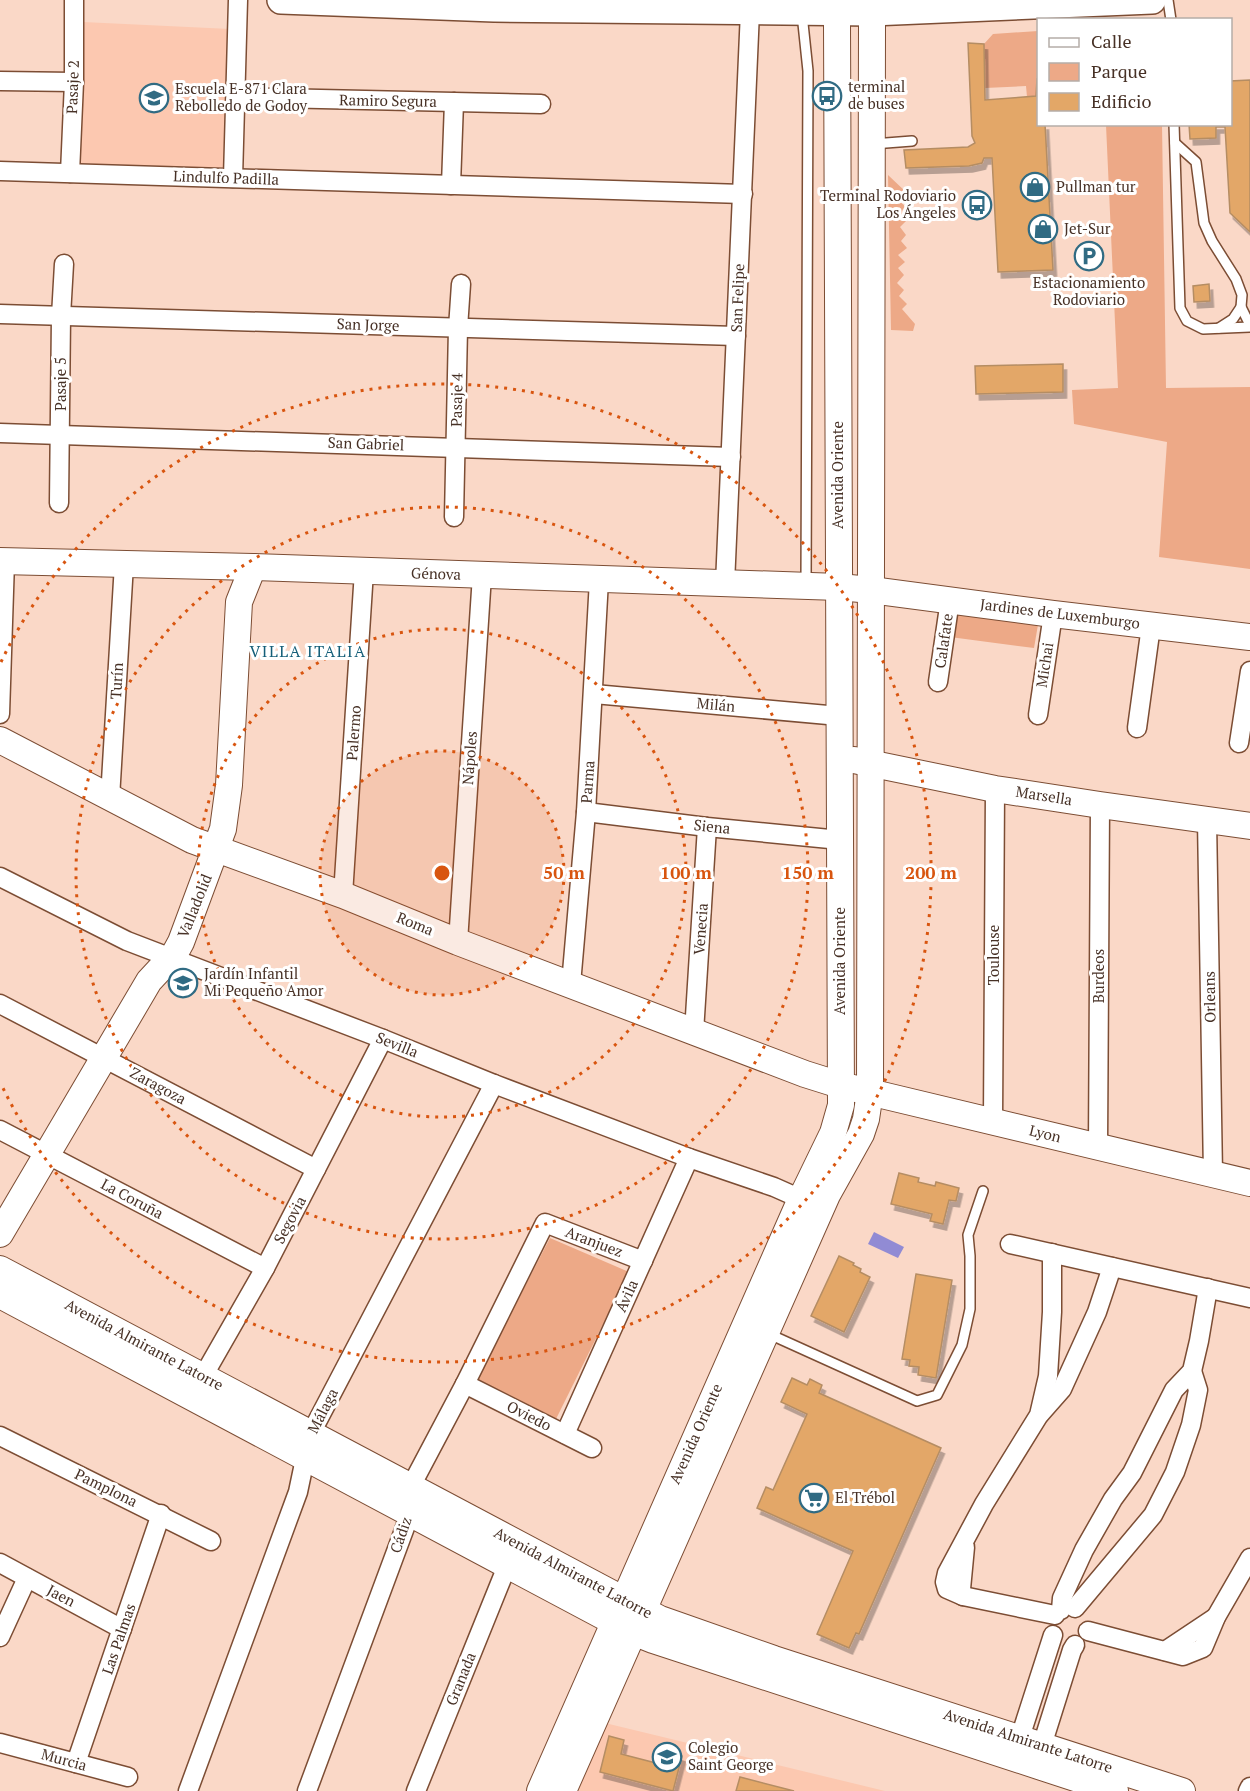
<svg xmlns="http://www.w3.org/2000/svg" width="1250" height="1791" viewBox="0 0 1250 1791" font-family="'PT Serif',serif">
<defs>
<filter id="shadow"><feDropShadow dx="3.5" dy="6" stdDeviation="0" flood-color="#0004"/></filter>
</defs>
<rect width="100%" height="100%" fill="#fad8c7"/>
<g fill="#fcc8b0">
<polygon points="83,22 230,29 224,173 80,167"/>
<polygon points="605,1723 885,1791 574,1791"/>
</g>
<g fill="#eda987">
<polygon points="1038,31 1038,79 1037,79 1036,96 1027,97 1026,86 985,88 984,44 993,34"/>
<polygon points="1106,125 1162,125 1166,388 1250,387 1250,569 1159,557 1167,442 1074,424 1072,390 1118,388"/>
<polygon points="888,175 907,193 899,201 905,206 900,214 907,220 900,227 906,235 901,241 907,248 898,255 905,262 898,268 904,275 897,283 904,290 899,296 907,304 902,309 915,324 913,331 891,330"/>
<polygon points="956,606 1040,613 1034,648 950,637"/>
<polygon points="550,1238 629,1272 556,1419 477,1379"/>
</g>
<polygon fill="#918bd4" points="874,1232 904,1247 898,1258 868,1244"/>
<g fill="#e3a767" stroke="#b58d64" stroke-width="1.5" filter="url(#shadow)">
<polygon points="968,43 984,44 985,100 1036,96 1037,79 1038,79 1038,124 1045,124 1053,270 998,272 992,158 984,158 982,163 969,166 906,168 904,150 968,147 975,143 972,136"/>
<polygon points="1250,80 1250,232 1230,213 1225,127 1216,127 1216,138 1190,139 1189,124 1230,124 1230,81"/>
<polygon points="1209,284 1210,301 1194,302 1193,286"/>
<polygon points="1063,364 1063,392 976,394 975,366"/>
<polygon points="899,1173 919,1178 918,1182 935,1186 936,1182 959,1188 956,1201 949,1200 943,1224 930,1221 932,1214 891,1204"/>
<polygon points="839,1256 854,1263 853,1265 861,1269 860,1272 870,1277 844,1332 811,1316"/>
<polygon points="916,1274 952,1280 936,1378 918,1375 919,1367 909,1366 910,1360 902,1359"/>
<polygon points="792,1378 807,1385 810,1379 822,1385 819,1393 941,1448 859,1634 856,1633 849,1648 817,1634 853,1551 757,1508 766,1487 773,1490 807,1414 781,1402"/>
<polygon points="609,1736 624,1740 621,1754 656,1763 660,1749 682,1756 673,1791 600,1772"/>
<polygon points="740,1777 794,1791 736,1791"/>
</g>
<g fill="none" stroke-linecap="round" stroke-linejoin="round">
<g stroke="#7c4d34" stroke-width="12">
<g id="lane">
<polyline points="1168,0 1171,20"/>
<polyline points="802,14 808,71 806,585"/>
<polyline points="1174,124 1180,308 1187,321 1203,329 1250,327"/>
<polyline points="1175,143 1196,162 1204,223 1212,241 1236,279 1242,295 1241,307 1233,319 1219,328"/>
<polyline points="873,144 912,141"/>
<polyline points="1241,307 1250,325"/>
<polyline points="769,1334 917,1401 937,1395 962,1345 970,1309 970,1256 968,1235 983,1191"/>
</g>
</g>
<g stroke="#7c4d34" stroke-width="21">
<g id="street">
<polyline points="0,81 74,82"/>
<polyline points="236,97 541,104"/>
<polyline points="0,171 743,194"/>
<polyline points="70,173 74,82 74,0"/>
<polyline points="233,178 238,0"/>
<polyline points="451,185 454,102"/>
<polyline points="0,314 736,336"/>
<polyline points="0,433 731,457"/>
<polyline points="59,503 61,316 64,264"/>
<polyline points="454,517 458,328 461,284"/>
<polyline points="725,584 750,11"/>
<polyline points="938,682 950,600"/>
<polyline points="594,694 839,716"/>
<polyline points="0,714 5,561"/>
<polyline points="1038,715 1053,614"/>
<polyline points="1137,728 1151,626"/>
<polyline points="1239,743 1250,671"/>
<polyline points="110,798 124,564"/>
<polyline points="586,812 707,827 840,840"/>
<polyline points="1207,820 1213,1174"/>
<polyline points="0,877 127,941 383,1039 494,1084 689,1158 774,1187 801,1199"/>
<polyline points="343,895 364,571"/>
<polyline points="458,942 482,575"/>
<polyline points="571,984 586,812 599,580"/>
<polyline points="0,1004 316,1169"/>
<polyline points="694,1032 707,827"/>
<polyline points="993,1121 995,789"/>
<polyline points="0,1130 265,1268"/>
<polyline points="1098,1147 1100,805"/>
<polyline points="1010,1244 1250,1298"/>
<polyline points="1052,1253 1052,1312 1048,1376 1039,1415 984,1504 947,1573 945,1582 947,1589 963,1596 1055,1615"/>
<polyline points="465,1384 592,1448"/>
<polyline points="197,1387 265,1268 383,1039"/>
<polyline points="1040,1414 1062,1389 1097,1312 1112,1267"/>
<polyline points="565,1434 689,1158"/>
<polyline points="0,1436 211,1541"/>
<polyline points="0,1563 122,1629"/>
<polyline points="963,1596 961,1589 965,1547"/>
<polyline points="1075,1608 1153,1515 1175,1472 1191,1425 1198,1390 1192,1371"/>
<polyline points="1061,1610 1062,1598 1084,1550 1113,1499 1132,1473 1174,1390 1192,1371 1199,1341 1208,1288"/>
<polyline points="1088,1631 1183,1656 1203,1648 1216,1617 1250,1558"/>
<polyline points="0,1637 27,1578"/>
<polyline points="1165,1651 1216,1617"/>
<polyline points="0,1743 128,1777"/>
<polyline points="1016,1750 1053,1635"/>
<polyline points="1039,1755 1072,1650 1075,1645"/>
<polyline points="76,1763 161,1514"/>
<polyline points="188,1791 298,1492 310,1435 494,1084"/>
<polyline points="307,1791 410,1514 410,1488 465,1384 545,1223 643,1261"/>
<polyline points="416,1791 507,1566"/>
<polyline points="1248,1791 1250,1787"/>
</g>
</g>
<g stroke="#7c4d34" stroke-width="28">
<g id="secondary">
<polyline points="0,561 253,567 839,587 871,590 1053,614 1250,637"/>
<polyline points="0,740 192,840 343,895 458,942 805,1074 840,1085 1250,1183"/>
<polyline points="854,760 995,789 1100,805 1250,826"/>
<polyline points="0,1234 149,981 175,953 181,942 223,829 229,785 239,602 253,567"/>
<polyline points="0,1269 660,1619 774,1659 1182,1791"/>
<polyline points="0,1295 633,1632 653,1640 1115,1791"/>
<polyline points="540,1791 801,1199 833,1133 841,1105 837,24 837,12 848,0"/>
<polyline points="563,1791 827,1195 861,1134 866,1119 870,1092 872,24 869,0"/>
</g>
</g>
<g stroke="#7c4d34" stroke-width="30">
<polyline id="primary" points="281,0 494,8 872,12 1152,0"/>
</g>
<use href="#lane" stroke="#fff" stroke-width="9"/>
<use href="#street" stroke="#fff" stroke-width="18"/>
<use href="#secondary" stroke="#fff" stroke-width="26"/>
<use href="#primary" stroke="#fff" stroke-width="27"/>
</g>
<circle cx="442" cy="873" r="122" fill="#d8550f" fill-opacity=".12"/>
<g fill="none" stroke="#d8550f" stroke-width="3" stroke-dasharray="3 6">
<circle cx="442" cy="873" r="122"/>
<circle cx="442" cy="873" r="244"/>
<circle cx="442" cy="873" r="366"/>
<path d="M1 662A489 489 0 1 1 1 1084"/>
</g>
<defs>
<g id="bus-ring" transform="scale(1.5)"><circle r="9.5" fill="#fff" stroke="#306b83" stroke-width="1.5"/><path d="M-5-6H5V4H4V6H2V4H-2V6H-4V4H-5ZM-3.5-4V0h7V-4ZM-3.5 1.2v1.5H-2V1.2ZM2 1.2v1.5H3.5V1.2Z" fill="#306b83"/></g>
<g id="school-ring" transform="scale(1.5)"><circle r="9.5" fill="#fff" stroke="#306b83" stroke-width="1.5"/><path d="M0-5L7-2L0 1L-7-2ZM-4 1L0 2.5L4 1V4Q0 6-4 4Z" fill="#306b83"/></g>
<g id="shop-ring" transform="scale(1.5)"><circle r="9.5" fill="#fff" stroke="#306b83" stroke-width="1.5"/><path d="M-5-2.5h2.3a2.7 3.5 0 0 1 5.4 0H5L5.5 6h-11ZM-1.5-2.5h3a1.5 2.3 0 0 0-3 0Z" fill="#306b83"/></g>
<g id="parking-ring" transform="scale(1.5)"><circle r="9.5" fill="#fff" stroke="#306b83" stroke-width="1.5"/><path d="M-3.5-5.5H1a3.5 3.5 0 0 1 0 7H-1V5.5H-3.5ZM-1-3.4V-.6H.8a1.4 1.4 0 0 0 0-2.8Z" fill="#306b83"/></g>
<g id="supermarket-ring" transform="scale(1.5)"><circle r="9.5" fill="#fff" stroke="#306b83" stroke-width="1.5"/><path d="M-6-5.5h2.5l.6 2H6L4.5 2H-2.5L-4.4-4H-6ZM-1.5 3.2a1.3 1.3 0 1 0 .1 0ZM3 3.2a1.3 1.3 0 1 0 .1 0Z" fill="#306b83"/></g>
</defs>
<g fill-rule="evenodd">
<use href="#bus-ring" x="827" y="96"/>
<use href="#school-ring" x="154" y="98"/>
<use href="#shop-ring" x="1035" y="187"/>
<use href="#bus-ring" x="977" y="205"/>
<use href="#shop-ring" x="1043" y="229"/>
<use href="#parking-ring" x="1089" y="256"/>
<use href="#school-ring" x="183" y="983"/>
<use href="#supermarket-ring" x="814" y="1498"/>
<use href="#school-ring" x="667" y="1757"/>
</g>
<g text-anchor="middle" stroke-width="6" stroke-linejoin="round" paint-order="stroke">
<g font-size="15" fill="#473126" stroke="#fff">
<text transform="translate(73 87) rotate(-88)" y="5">Pasaje 2</text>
<text transform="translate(388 101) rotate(1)" y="5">Ramiro Segura</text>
<text transform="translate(226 178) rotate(2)" y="5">Lindulfo Padilla</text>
<text transform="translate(738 298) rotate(-88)" y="5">San Felipe</text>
<text transform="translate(368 325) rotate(2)" y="5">San Jorge</text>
<text transform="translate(61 384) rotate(-90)" y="5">Pasaje 5</text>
<text transform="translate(457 400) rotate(-89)" y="5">Pasaje 4</text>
<text transform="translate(366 444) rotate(2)" y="5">San Gabriel</text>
<text transform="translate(838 475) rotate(-90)" y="5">Avenida Oriente</text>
<text transform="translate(436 574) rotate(2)" y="5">Génova</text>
<text transform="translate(1060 614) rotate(7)" y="5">Jardines de Luxemburgo</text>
<text transform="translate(944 641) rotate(-82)" y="5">Calafate</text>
<text transform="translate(1045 665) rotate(-81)" y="5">Michai</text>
<text transform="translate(117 681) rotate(-87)" y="5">Turín</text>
<text transform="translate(716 705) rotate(5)" y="5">Milán</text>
<text transform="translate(354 733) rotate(-86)" y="5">Palermo</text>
<text transform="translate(470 758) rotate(-86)" y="5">Nápoles</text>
<text transform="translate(588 782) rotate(-86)" y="5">Parma</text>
<text transform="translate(1044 796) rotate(9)" y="5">Marsella</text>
<text transform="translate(712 827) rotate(6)" y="5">Siena</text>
<text transform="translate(195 906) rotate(-68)" y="5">Valladolid</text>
<text transform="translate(415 924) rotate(22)" y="5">Roma</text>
<text transform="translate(701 929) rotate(-86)" y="5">Venecia</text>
<text transform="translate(994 955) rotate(-90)" y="5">Toulouse</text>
<text transform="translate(840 961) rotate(-90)" y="5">Avenida Oriente</text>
<text transform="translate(1099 976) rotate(-90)" y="5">Burdeos</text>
<text transform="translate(1210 997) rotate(-91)" y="5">Orleans</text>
<text transform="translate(397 1045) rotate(22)" y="5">Sevilla</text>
<text transform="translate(158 1086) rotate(28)" y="5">Zaragoza</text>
<text transform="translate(1045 1134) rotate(14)" y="5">Lyon</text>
<text transform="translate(132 1199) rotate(28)" y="5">La Coruña</text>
<text transform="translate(290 1220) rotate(-62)" y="5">Segovia</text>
<text transform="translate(594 1242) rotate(21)" y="5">Aranjuez</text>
<text transform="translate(627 1296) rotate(-66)" y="5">Ávila</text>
<text transform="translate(144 1345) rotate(28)" y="5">Avenida Almirante Latorre</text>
<text transform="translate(323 1411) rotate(-63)" y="5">Málaga</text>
<text transform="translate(529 1416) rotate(27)" y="5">Oviedo</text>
<text transform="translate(696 1434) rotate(-66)" y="5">Avenida Oriente</text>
<text transform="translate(106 1488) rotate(26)" y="5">Pamplona</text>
<text transform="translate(401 1535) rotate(-71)" y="5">Cádiz</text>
<text transform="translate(573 1573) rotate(28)" y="5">Avenida Almirante Latorre</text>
<text transform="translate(61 1596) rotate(28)" y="5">Jaen</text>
<text transform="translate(119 1639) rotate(-71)" y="5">Las Palmas</text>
<text transform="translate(461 1679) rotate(-68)" y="5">Granada</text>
<text transform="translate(1028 1741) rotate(18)" y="5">Avenida Almirante Latorre</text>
<text transform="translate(64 1760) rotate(15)" y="5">Murcia</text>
</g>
<g font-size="15" fill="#473126" stroke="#fff" text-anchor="start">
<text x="848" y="92">terminal<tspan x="848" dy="17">de buses</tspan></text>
<text x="175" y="94">Escuela E-871 Clara<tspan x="175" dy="17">Rebolledo de Godoy</tspan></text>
<text x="1056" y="192">Pullman tur</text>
<text x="956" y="201" text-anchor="end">Terminal Rodoviario<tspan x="956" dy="17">Los Ángeles</tspan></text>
<text x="1064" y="234">Jet-Sur</text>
<text x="1089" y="288" text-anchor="middle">Estacionamiento<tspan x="1089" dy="17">Rodoviario</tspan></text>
<text x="204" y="979">Jardín Infantil<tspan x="204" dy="17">Mi Pequeño Amor</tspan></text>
<text x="835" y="1503">El Trébol</text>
<text x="688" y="1753">Colegio<tspan x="688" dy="17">Saint George</tspan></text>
</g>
<g font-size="16" letter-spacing="1.5" fill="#145e78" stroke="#fff">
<text x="308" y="657">VILLA ITALIA</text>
</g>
</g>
<circle cx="442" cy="873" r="9" fill="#d8550f" stroke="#fff" stroke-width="3"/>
<g font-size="18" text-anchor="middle" font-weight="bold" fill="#d8550f" stroke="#fff" stroke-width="6" stroke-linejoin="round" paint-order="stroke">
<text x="564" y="879">50 m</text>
<text x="686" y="879">100 m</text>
<text x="808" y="879">150 m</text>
<text x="931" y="879">200 m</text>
</g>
<rect x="1037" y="18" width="195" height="108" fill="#ffffff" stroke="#b5ada8" stroke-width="1.5"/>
<rect x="1049" y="38" width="30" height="9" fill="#ffffff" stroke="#b5ada8" stroke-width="1.5"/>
<text x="1091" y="48" font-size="18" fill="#473126">Calle</text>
<rect x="1049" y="63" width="30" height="18" fill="#eda987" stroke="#b5ada8" stroke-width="1.5"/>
<text x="1091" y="78" font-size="18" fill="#473126">Parque</text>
<rect x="1049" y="93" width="30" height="18" fill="#e3a767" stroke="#b5ada8" stroke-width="1.5"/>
<text x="1091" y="108" font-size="18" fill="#473126">Edificio</text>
</svg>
